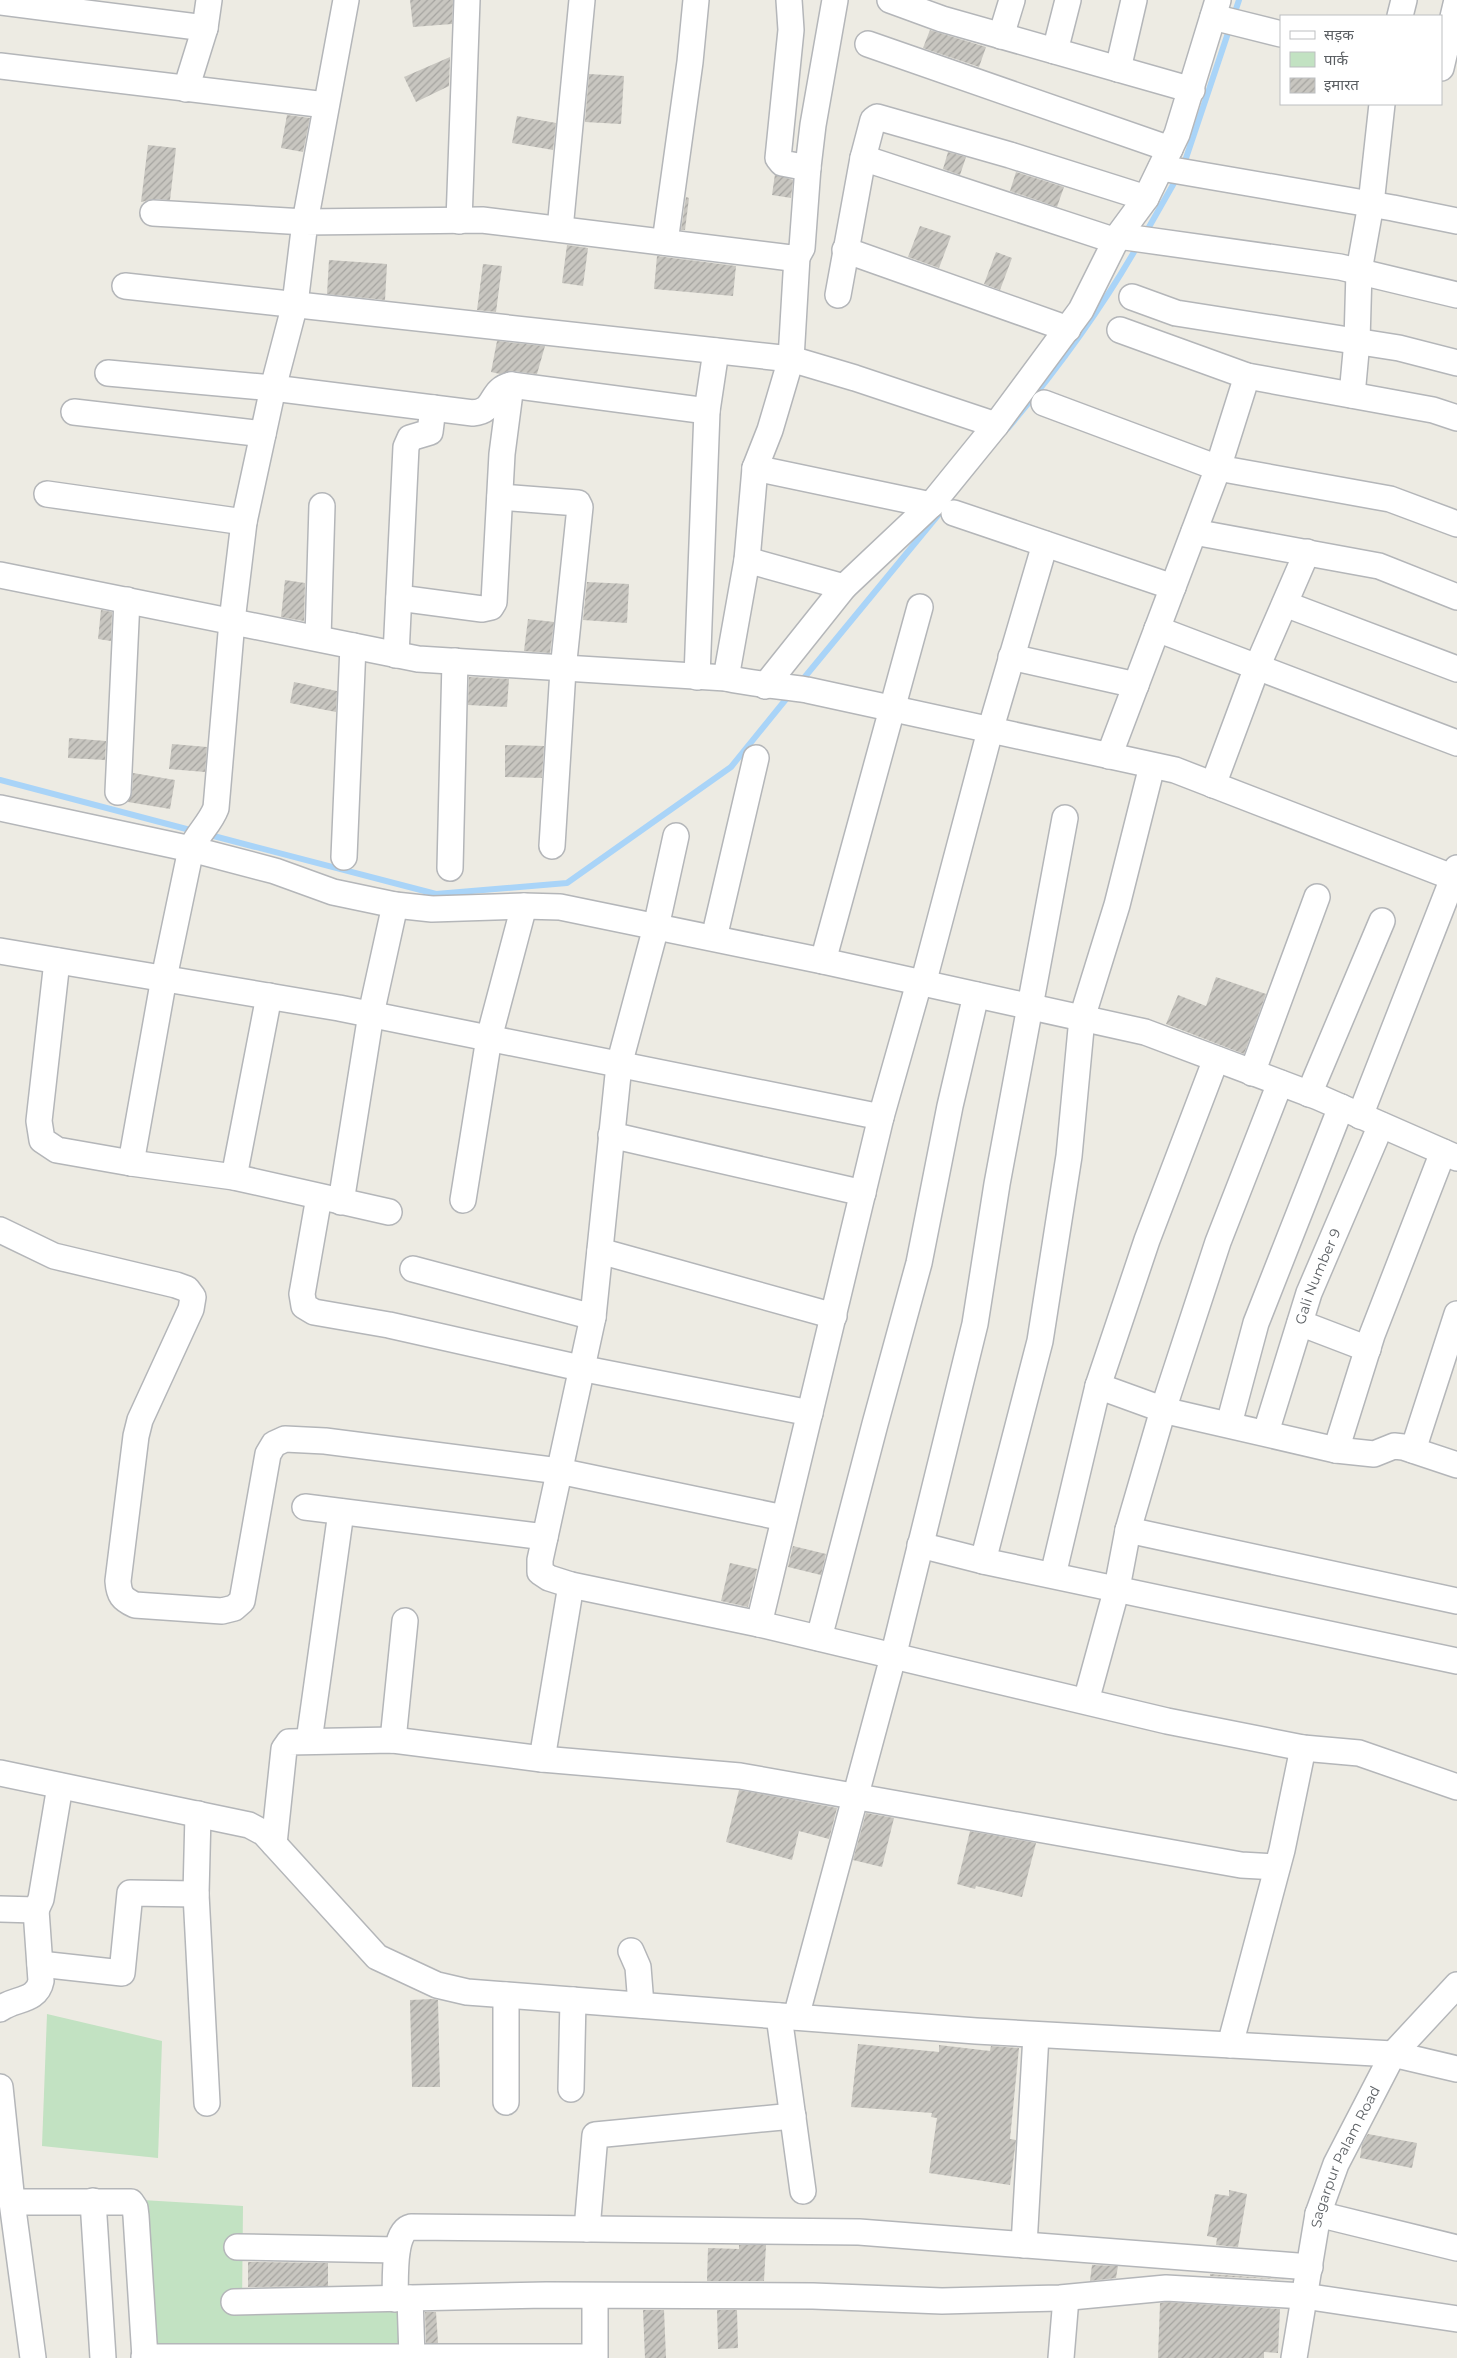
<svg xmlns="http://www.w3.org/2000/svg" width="1457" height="2358" viewBox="0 0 1457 2358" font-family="Montserrat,'Noto Sans Devanagari',sans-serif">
<defs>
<pattern id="building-hatch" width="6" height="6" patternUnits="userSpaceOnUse" patternTransform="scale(1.25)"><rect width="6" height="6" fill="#c8c6c0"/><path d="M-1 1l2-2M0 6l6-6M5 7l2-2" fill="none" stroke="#a5a4a0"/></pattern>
</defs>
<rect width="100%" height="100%" fill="#edebe3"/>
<g fill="#c2e2c2">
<polygon points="47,2014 162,2041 158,2158 42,2146"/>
<polygon points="142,2200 243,2206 242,2307 405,2302 409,2355 146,2346"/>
</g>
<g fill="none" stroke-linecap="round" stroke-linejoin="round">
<g stroke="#a9d4f8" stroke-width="6">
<polyline points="1233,18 1239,0"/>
<polyline points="1183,167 1230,27"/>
<polyline points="1145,234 1178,176"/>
<path d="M1008 428C1056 371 1101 310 1138 245"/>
<polyline points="799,684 939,514"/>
<polyline points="0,780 194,831"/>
<polyline points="206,834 436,894 567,883 731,767 791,693"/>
</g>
</g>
<g fill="url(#building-hatch)">
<polygon points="410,0 453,0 452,24 413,27"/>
<polygon points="930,30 986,47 979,67 923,48"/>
<polygon points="450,57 449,86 416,102 404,77"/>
<polygon points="589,74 624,76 621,124 585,122"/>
<polygon points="287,115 310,118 303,152 281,148"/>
<polygon points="517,116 556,123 553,150 512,143"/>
<polygon points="148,145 176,148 170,200 154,199 141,202"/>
<polygon points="948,152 966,157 960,175 943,169"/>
<polygon points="1016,172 1064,187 1057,207 1010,191"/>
<polygon points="775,174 793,180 791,198 772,195"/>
<polygon points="686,197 689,198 685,230 681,230"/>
<polygon points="920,226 951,236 939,268 908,257"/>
<polygon points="567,245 588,248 583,286 562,283"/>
<polygon points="996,252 1012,258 1000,290 984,284"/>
<polygon points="657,256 736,266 733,296 654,289"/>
<polygon points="329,260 387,264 385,300 327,294"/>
<polygon points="483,264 502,266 496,312 477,310"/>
<polygon points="497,341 545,346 537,374 513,371 500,374 491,372"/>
<polygon points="285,580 305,583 304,621 281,617"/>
<polygon points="587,582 629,584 627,623 583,620"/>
<polygon points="101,610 112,612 111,641 98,639"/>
<polygon points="528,619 554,622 550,653 524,651"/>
<polygon points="469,677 509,679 507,707 468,705"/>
<polygon points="294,682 337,691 336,712 290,703"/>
<polygon points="69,738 106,741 105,760 68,758"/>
<polygon points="172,744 207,747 205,772 169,769"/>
<polygon points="505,745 544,746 542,778 505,777"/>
<polygon points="133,773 175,780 170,809 128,802 132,793"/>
<polygon points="1216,977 1266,994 1244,1054 1166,1024 1178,995 1206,1006"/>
<polygon points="793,1546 826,1554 821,1575 788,1567"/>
<polygon points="730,1563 757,1569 748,1607 721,1601"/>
<polygon points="739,1790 837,1808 829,1839 799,1831 792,1860 726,1842"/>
<polygon points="866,1813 894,1818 882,1867 853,1860"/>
<polygon points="970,1831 1036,1843 1022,1897 976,1886 975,1889 957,1884"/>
<polygon points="434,1999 438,2000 440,2087 412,2087 410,2000"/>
<polygon points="858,2044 939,2052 939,2045 990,2051 991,2046 1019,2048 1010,2139 1016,2140 1010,2185 929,2173 937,2118 931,2117 932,2113 851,2107"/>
<polygon points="1368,2134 1417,2143 1412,2168 1360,2158 1362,2144"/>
<polygon points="1229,2190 1247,2194 1238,2247 1216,2245 1217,2238 1207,2236 1215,2194 1229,2196"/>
<polygon points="739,2245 766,2245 764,2281 707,2281 708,2248 739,2249"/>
<polygon points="248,2262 328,2263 328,2286 248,2287"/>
<polygon points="1092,2265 1118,2266 1116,2278 1090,2281"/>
<polygon points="1210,2274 1292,2280 1210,2276"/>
<polygon points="1166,2302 1280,2309 1278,2353 1264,2352 1264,2358 1158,2358 1160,2303"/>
<polygon points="643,2310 664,2310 666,2358 645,2358"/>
<polygon points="717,2310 737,2310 738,2348 718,2349"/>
<polygon points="425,2312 436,2312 438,2343 426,2343"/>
</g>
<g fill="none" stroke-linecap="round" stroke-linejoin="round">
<g stroke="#b4b6b9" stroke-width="28">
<g id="minor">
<polyline points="789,0 791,30 778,158 782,163 808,168"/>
<polyline points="890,0 942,19 1192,90"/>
<polyline points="0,2 205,28"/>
<polyline points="1400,16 1404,0"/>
<polyline points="1213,17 1281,34"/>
<polyline points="1001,36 1012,0"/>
<polyline points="868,44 1170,149"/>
<polyline points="1055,51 1068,0"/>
<polyline points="0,66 326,105"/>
<polyline points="1441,68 1457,0"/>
<polyline points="1118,69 1134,0"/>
<polyline points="186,89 205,28 209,0"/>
<polyline points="863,158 1116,241"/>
<polyline points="1161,168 1393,208 1457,221"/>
<polyline points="153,213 305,222 346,0"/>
<polyline points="459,221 467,0"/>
<polyline points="560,229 582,0"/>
<polyline points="1118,236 1340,267 1457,295"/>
<polyline points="665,242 690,62 696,0"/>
<polyline points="845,250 1068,329"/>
<polyline points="125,286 791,359 855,378 996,425"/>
<polyline points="838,295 863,158 873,120 877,117 1010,155 1146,198"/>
<polyline points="1132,297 1176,313 1399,348 1457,363"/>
<polyline points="1120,330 1247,376 1433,410 1457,418"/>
<path d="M108 373 273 388 473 413C497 411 489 390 511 385L707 411 716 351"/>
<polyline points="1352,395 1357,341 1359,271 1371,204 1382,104"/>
<polyline points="1044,403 1218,468 1390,499 1457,524"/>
<polyline points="74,412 263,434"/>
<polyline points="755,468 931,505"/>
<polyline points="47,494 244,522"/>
<polyline points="500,497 578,503 580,507 563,670 552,846"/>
<polyline points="954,513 1173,587"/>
<polyline points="1194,532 1379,566 1457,597"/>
<polyline points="747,560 844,587"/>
<path d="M0 575 418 659 726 678C753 684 780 686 807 690L1175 770 1457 879"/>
<polyline points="399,598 482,609 491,607 494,602 502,454 511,385"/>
<polyline points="1285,604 1457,669"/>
<polyline points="1157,629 1457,743"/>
<polyline points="318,638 322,506"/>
<polyline points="396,655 406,447 410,438 430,432 433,408"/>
<polyline points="1011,657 1136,685"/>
<polyline points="697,677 707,411"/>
<polyline points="726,678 747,560 755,468 770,430 791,359 797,257"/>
<polyline points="765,686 844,587 931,505 996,425 1081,310 1118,236 1146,198 1177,134 1218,0"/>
<polyline points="1109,756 1218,468 1247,376"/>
<polyline points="1213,785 1257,667 1307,552"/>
<polyline points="118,792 127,600"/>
<polyline points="0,808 191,849 275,871 333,892 395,905 432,909 524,906 560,907 823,961 1145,1032 1318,1097 1457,1158"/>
<polyline points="676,836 656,927 619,1065 593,1317 540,1560 540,1572 549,1578 571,1585 759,1624 1167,1721 1303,1748 1359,1753 1457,1787"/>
<polyline points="344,857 353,646"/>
<polyline points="450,868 455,661"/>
<polyline points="714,938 756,758"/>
<polyline points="0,951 339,1008 881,1117"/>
<polyline points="57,961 39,1121 42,1140 57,1150 131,1163 234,1177 389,1212"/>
<polyline points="823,961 920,607"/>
<polyline points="1216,1059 1147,1240 1098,1386 1167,1411 1336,1450 1374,1454 1394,1446 1403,1447 1457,1465"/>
<polyline points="1252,1073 1317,897"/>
<polyline points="1280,1083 1218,1242 1163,1410 1128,1530 1457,1601"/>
<polyline points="1309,1094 1382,921"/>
<polyline points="1360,1116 1457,868"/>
<polyline points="611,1135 863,1193"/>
<path d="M131 1163 164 978 191 849C197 834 210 824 216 808L232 621 244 522 273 388 295 304 305 222 482 220 791 258 797 257 802 248 808 167 813 125 835 0"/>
<polyline points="234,1177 269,996"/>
<polyline points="319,1197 302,1294 304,1306 314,1312 389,1325 580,1368 810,1413"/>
<polyline points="463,1200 489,1038 524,906"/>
<polyline points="341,1202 371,1014 395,905"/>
<path d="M0 1230 54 1256 176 1285 187 1289 193 1297 191 1309 140 1420 136 1436 118 1581C119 1595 122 1599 135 1605L222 1611 234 1608 242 1601 268 1454 274 1444 285 1439 325 1441 559 1471 784 1518"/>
<polyline points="600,1251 834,1316"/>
<polyline points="413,1269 593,1317"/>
<polyline points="1300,1323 1368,1349"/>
<polyline points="1229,1424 1256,1323 1341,1107"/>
<path id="s1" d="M1266 1432 1309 1293 1381 1125"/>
<polyline points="1336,1450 1372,1335 1443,1152"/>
<polyline points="1413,1450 1457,1314"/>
<polyline points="305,1507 545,1537"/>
<polyline points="920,1545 983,1561 1457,1661"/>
<polyline points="983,1561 1040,1341 1069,1156 1082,1018 1117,905 1152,766"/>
<polyline points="1053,1575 1098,1386"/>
<polyline points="759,1624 881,1117 919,983 923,984 990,731 1045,544"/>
<polyline points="819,1638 875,1424 919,1263 950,1106 976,995"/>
<polyline points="1086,1701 1117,1588 1128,1530"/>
<polyline points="393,1740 405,1621"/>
<polyline points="309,1741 341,1512"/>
<polyline points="542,1759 571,1585"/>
<polyline points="0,1773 249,1825 264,1833 377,1957 437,1985 467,1992 976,2031 1393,2054 1457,2069"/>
<polyline points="198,1814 196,1894 207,2103"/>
<polyline points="274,1844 284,1749 289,1742 393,1740 542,1759 740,1776 1241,1865 1277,1867"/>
<polyline points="0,1909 36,1910 41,1899 60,1786"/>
<polyline points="631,1951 638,1967 641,2005"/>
<polyline points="40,1964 122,1973 130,1893 196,1894"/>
<path d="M0 2009C14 1998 37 2002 41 1981L36 1910"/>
<polyline points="779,2016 803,2191"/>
<polyline points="796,2017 893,1657 975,1324 997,1184 1065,818"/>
<polyline points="1230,2045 1282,1850 1303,1748"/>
<polyline points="0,2087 12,2202"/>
<polyline points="571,2089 573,2000"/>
<polyline points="506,2102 506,1995"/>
<polyline points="93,2201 103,2358"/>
<polyline points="1318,2214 1457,2248"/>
<polyline points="587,2229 595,2135 793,2116"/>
<polyline points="1024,2245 1036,2035"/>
<polyline points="237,2247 397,2250"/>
<polyline points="410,2298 412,2357"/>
<path d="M395 2299C396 2283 392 2231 411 2227L859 2232 1310 2267"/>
<polyline points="234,2302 546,2295 813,2296 942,2301 1060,2298 1166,2288 1304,2296 1457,2319"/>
<polyline points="144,2357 595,2357 595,2296"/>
<polyline points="33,2358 12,2202 131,2202 135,2208 136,2216 145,2358"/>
<polyline points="1061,2358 1066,2298"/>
<path id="s2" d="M1294 2358 1318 2214 1336 2164 1393 2054 1457 1985"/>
</g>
</g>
<use href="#minor" stroke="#fff" stroke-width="25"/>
</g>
<g text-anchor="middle" stroke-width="4" stroke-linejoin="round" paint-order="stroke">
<g font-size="14" fill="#5b5f63" stroke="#fff">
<text dy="5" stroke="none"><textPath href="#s1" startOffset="164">Gali Number 9</textPath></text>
<text dy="5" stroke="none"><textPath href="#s2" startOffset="209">Sagarpur Palam Road</textPath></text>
</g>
</g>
<rect x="1280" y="15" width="162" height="90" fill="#ffffff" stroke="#bdbfc1"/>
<rect x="1290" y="31" width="25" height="8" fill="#ffffff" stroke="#bdbfc1"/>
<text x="1324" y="40" font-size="15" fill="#5b5f63">सड़क</text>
<rect x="1290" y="52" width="25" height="15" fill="#c2e2c2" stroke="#bdbfc1"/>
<text x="1324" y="65" font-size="15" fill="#5b5f63">पार्क</text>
<rect x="1290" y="78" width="25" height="15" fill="url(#building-hatch)" stroke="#bdbfc1"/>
<text x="1324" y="90" font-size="15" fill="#5b5f63">इमारत</text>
</svg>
